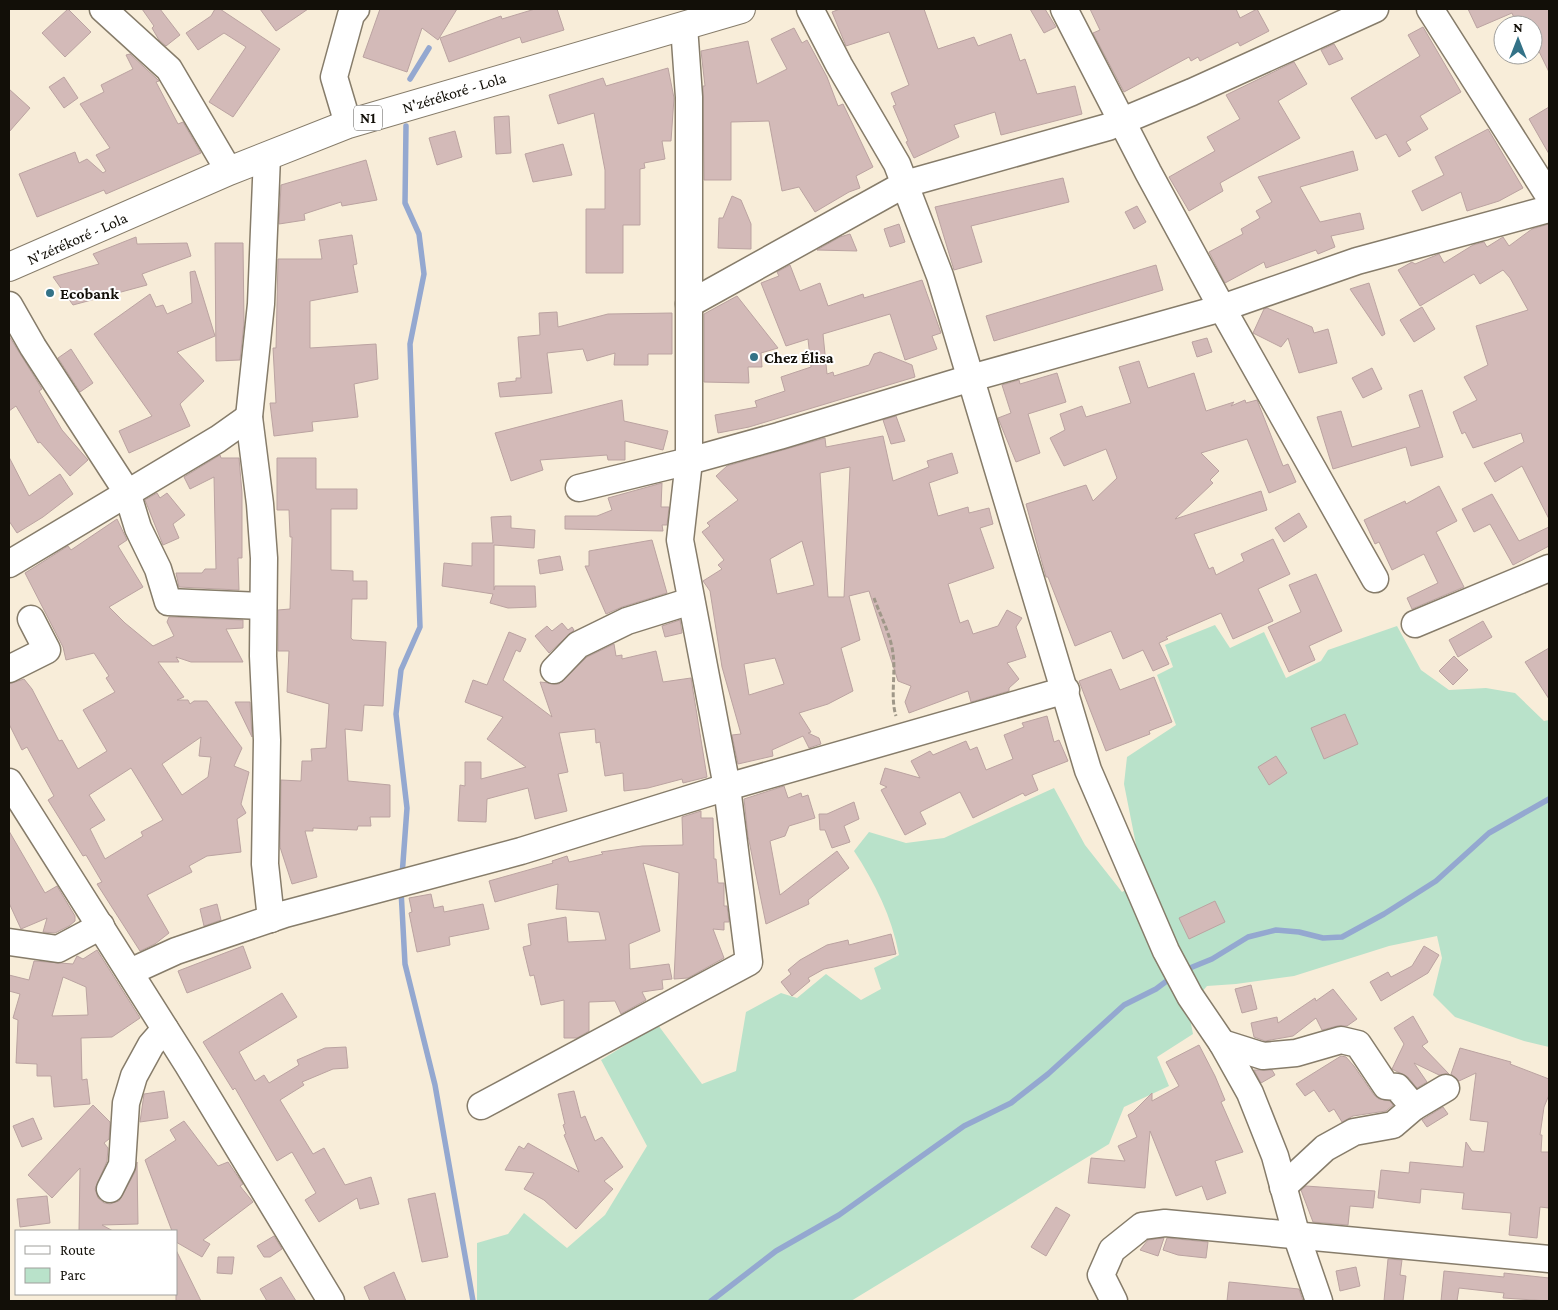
<svg xmlns="http://www.w3.org/2000/svg" width="1558" height="1310" viewBox="0 0 1558 1310" font-family="'Crimson Pro',serif">
<rect width="100%" height="100%" fill="#f8edd9"/>
<path fill="#b9e2ca" d="M1215 625 1230 648 1264 632 1286 678 1321 661 1328 650 1397 626 1421 670 1449 690 1486 688 1515 693 1544 721 1549 720V1047L1524 1041 1455 1017 1433 995 1442 958 1437 936 1389 946 1294 976 1236 984 1207 986 1188 1008 1193 1034 1157 1057 1169 1086 1124 1107 1109 1144 851 1301H477V1243L508 1234 524 1213 567 1248 605 1215 647 1146 601 1060 658 1025 702 1084 736 1071 746 1012 781 993 797 998 826 974 861 1000 881 989 874 968 899 955C892 917 875 883 854 851L869 832 906 843 944 838 1054 788 1085 845 1122 892 1143 880 1124 784 1127 757 1176 725 1157 675 1173 667 1165 645Z"/>
<g fill="none" stroke-linecap="round" stroke-linejoin="round">
<g stroke="#94a8d0" stroke-width="5.5">
<polyline points="410,79 429,48"/>
<polyline points="402,876 407,808 396,714 401,670 420,627 410,344 424,274 419,234 405,203 406,126"/>
<polyline points="401,890 405,964 435,1085 473,1301"/>
<polyline points="1185,970 1212,959 1248,937 1276,930 1299,932 1323,938 1342,937 1384,914 1436,881 1489,833 1549,799"/>
<polyline points="711,1301 776,1251 839,1215 964,1126 1011,1103 1048,1074 1124,1005 1156,989 1172,977"/>
</g>
</g>
<g fill="#d3bab8" stroke="#bba3a1" fill-rule="evenodd">
<polygon points="68,9 91,32 65,57 42,33"/>
<polygon points="142,9 160,9 180,35 166,46 159,40 152,28 154,26"/>
<polygon points="215,9 220,9 280,49 233,117 209,102 246,47 224,33 198,50 186,33 211,16"/>
<polygon points="260,9 308,9 276,31"/>
<polygon points="380,9 457,9 438,40 422,28 407,72 363,57"/>
<polygon points="535,9 557,9 564,30 522,43 520,37 449,62 440,38 501,16 502,19"/>
<polygon points="840,9 924,9 938,49 974,37 978,46 1011,34 1020,61 1025,59 1037,94 1075,86 1082,114 1001,135 995,112 954,125 959,137 914,158 906,142 908,141 893,106 896,105 891,93 909,85 889,32 846,46 832,12"/>
<polygon points="1030,9 1045,9 1056,27 1044,33"/>
<polygon points="1090,9 1236,9 1240,18 1257,9 1269,31 1240,46 1238,42 1200,61 1198,57 1191,61 1189,57 1124,92 1093,33 1100,30"/>
<polygon points="1468,9 1549,9 1549,72 1533,39 1533,25 1517,25 1512,13 1477,28"/>
<polygon points="1423,27 1461,92 1420,116 1428,129 1406,142 1411,150 1399,157 1386,134 1376,139 1351,98 1420,56 1408,35"/>
<polygon points="794,28 802,43 807,40 827,77 838,106 843,104 873,167 856,176 860,188 849,192 815,212 799,187 782,191 769,121 731,122 731,180 704,180 703,86 705,86 701,51 748,41 757,84 787,69 771,39"/>
<polygon points="1334,44 1343,59 1329,65 1321,50"/>
<polygon points="130,54 157,79 159,81 156,82 178,124 183,122 201,153 106,194 104,190 37,217 19,174 75,152 79,163 87,159 103,173 106,171 96,155 110,148 80,104 104,92 101,85 133,69 126,55"/>
<polygon points="1294,62 1307,84 1278,101 1300,138 1220,183 1223,191 1189,211 1169,177 1215,151 1207,137 1240,119 1226,95"/>
<polygon points="668,68 674,98 671,141 662,141 665,159 644,163 645,168 640,169 640,225 623,225 623,273 586,273 586,209 605,209 605,170 594,113 558,124 549,95 603,78 606,86"/>
<polygon points="64,77 78,98 64,108 49,87"/>
<polygon points="9,89 30,108 9,132"/>
<polygon points="1549,107 1549,154 1529,119"/>
<polygon points="509,116 511,153 496,154 494,117"/>
<polygon points="1488,129 1523,188 1499,201 1467,211 1461,192 1422,211 1412,191 1444,175 1435,157"/>
<polygon points="455,131 462,157 437,165 429,138"/>
<polygon points="563,144 572,175 533,182 525,154"/>
<polygon points="1353,151 1358,170 1300,187 1320,222 1360,213 1364,229 1331,236 1335,247 1318,254 1316,250 1266,268 1264,262 1225,283 1209,252 1243,234 1241,229 1260,218 1256,211 1272,202 1258,177"/>
<polygon points="366,160 377,200 342,206 341,202 304,214 305,220 279,224 281,185"/>
<polygon points="1063,178 1069,202 971,226 982,262 954,270 935,207"/>
<polygon points="732,196 741,200 751,224 751,249 718,248 719,218 723,218"/>
<polygon points="1137,206 1146,222 1134,229 1125,212"/>
<polygon points="899,224 905,242 890,247 884,229"/>
<polygon points="1549,224 1549,519 1522,466 1495,482 1484,463 1524,442 1521,433 1473,448 1465,432 1462,434 1453,412 1477,400 1464,377 1488,365 1476,326 1528,310 1510,278 1503,270 1480,284 1474,274 1420,306 1398,270 1412,262 1415,264 1439,254 1444,263 1473,245 1484,242 1487,247 1503,237 1509,246 1532,229"/>
<polygon points="850,234 857,251 817,250 840,237"/>
<polygon points="352,235 357,264 353,265 358,292 310,301 310,348 376,344 378,379 354,384 358,417 312,422 313,431 274,436 270,403 276,403 273,348 276,348 278,259 322,259 319,240"/>
<polygon points="136,237 137,244 187,243 191,256 142,274 147,285 73,305 53,277 99,264 93,254"/>
<polygon points="215,243 243,243 244,323 240,360 216,361"/>
<polygon points="790,265 800,291 820,283 828,306 863,294 864,298 922,280 941,333 932,336 937,349 905,360 890,314 823,334 827,374 833,372 834,376 869,365 874,354 880,352 912,365 915,377 749,427 718,433 715,415 757,407 755,401 785,391 781,377 811,367 808,339 786,346 761,283 779,276 777,272"/>
<polygon points="1156,265 1163,290 994,341 986,316"/>
<polygon points="195,271 215,336 177,352 204,381 180,404 190,426 129,453 119,431 152,416 94,334 150,294 156,307 163,305 167,314 192,303 190,272"/>
<polygon points="1369,283 1385,334 1382,336 1350,289"/>
<polygon points="737,296 778,348 761,353 762,367 748,367 749,383 704,382 704,314"/>
<polygon points="1422,307 1435,329 1414,342 1400,320"/>
<polygon points="1267,308 1312,327 1314,333 1328,329 1337,363 1299,373 1288,338 1281,347 1253,333 1264,309"/>
<polygon points="557,312 558,327 608,314 672,313 672,354 648,354 648,365 614,365 615,353 587,361 583,349 547,353 552,393 500,397 498,383 516,381 516,378 521,378 518,337 540,335 539,313"/>
<polygon points="9,336 42,389 39,391 62,430 88,460 70,476 40,442 38,443 16,406 9,411"/>
<polygon points="1207,338 1212,352 1197,357 1192,342"/>
<polygon points="71,349 93,383 80,392 58,358"/>
<polygon points="1139,361 1148,388 1194,373 1206,411 1234,402 1231,406 1245,400 1246,403 1257,400 1283,466 1288,464 1296,482 1269,493 1247,439 1201,453 1219,471 1210,480 1213,483 1175,519 1261,491 1267,510 1194,534 1209,569 1213,567 1216,575 1244,561 1241,554 1273,539 1290,574 1258,589 1273,621 1233,639 1221,613 1166,637 1168,639 1159,643 1169,664 1153,671 1143,650 1123,659 1111,631 1075,646 1048,577 1046,577 1026,504 1086,485 1093,501 1117,478 1106,449 1064,466 1050,438 1065,430 1060,414 1082,406 1086,417 1131,403 1119,367"/>
<polygon points="1372,368 1382,389 1363,398 1352,378"/>
<polygon points="1057,373 1066,402 1028,414 1040,453 1016,462 998,418 1011,413 1002,385 1019,380 1020,384"/>
<polygon points="1422,390 1443,457 1411,466 1406,447 1333,469 1317,417 1341,411 1352,447 1420,427 1409,395"/>
<polygon points="622,400 624,421 668,431 663,450 625,441 625,460 608,460 607,455 540,460 543,470 511,481 495,433"/>
<polygon points="896,416 905,441 891,444 883,420"/>
<path d="M883 436 893 481 929 467 927 461 952 453 958 473 929 483 938 516 968 507 969 513 989 508 993 524 980 528 994 568 948 584 960 623 968 620 973 634 998 626 1007 610 1022 618 1016 627 1026 657 1007 663 1019 679 1009 688V691L971 702 968 691 909 713 905 702 911 686 898 681 869 591 849 596 860 640 841 648 853 691 828 704 799 713 811 732 808 733 819 738 821 744 809 748 803 736 772 750 773 756 738 764 732 735 741 734 722 667 710 591 703 581 722 569 718 565 724 560 702 532 710 526 707 523 738 500 716 476 727 466 825 438 826 447ZM850 467 844 597H828L820 473ZM802 541 814 585 777 594 770 559ZM775 658 784 684 749 695 744 664Z"/>
<polygon points="220,455 221,458 239,458 242,493 242,558 238,558 239,590 179,587 176,573 202,573 205,569 216,569 214,477 190,489 184,477"/>
<polygon points="9,457 29,496 60,474 73,494 43,517 17,533 9,521"/>
<polygon points="277,458 316,458 316,489 357,489 357,509 331,509 331,570 353,571 353,581 367,581 367,599 352,599 351,638 353,640 386,642 383,706 364,705 362,731 345,729 348,781 390,785 390,817 370,817 371,826 358,826 357,830 313,828 313,831 305,831 317,877 292,884 280,847 281,780 301,781 302,761 312,761 311,749 326,748 329,704 287,692 289,651 278,651 278,610 290,609 292,537 290,537 289,510 277,510"/>
<polygon points="662,483 661,507 669,507 667,525 662,525 663,531 565,529 565,516 597,516 612,510 608,498"/>
<polygon points="1439,486 1457,521 1436,532 1464,587 1412,609 1407,598 1438,583 1424,554 1392,570 1379,542 1375,544 1364,520 1405,501 1406,504"/>
<polygon points="157,493 160,498 167,493 185,515 173,524 179,538 163,545 145,500"/>
<polygon points="1492,494 1519,541 1549,527 1549,546 1513,565 1490,524 1474,532 1462,509"/>
<polygon points="1299,513 1307,527 1284,542 1275,528"/>
<polygon points="511,516 511,528 535,530 534,548 494,545 494,590 495,586 535,586 536,607 508,608 490,603 493,594 442,586 444,563 472,566 472,543 493,543 491,517"/>
<path d="M117 519 127 540 118 546 143 587 109 607 125 623 153 646 174 636 167 622 169 617 243 620V628L226 629 243 662H191L176 657 179 662H158L184 697 177 700H188L190 704 194 701H207L242 748 234 766 249 772 241 804 246 813 237 819 241 852 207 856 189 866 192 872 147 895 169 933 155 944 140 951 97 884 102 882 86 855 83 856 48 800 54 796 27 747 22 750 9 724V684L24 679 32 689 59 741 62 740 78 769 107 751 83 710 115 692 106 678 109 676 94 653 66 660 63 647 25 573 68 546 71 550ZM201 737 199 756 211 757 208 777 182 795 162 764ZM131 768 163 820 141 832 143 836 105 859 90 829 105 820 89 795Z"/>
<polygon points="652,540 667,593 622,607 606,614 585,566 589,566 589,551"/>
<polygon points="560,556 563,570 540,574 538,560"/>
<polygon points="1316,574 1342,631 1309,646 1315,660 1289,672 1268,627 1301,612 1289,585"/>
<polygon points="680,620 682,633 665,637 662,626"/>
<polygon points="1483,621 1492,637 1458,657 1449,640"/>
<polygon points="562,623 568,630 572,627 574,630 549,653 535,636 547,626 552,631"/>
<polygon points="509,632 526,639 520,652 516,650 503,680 552,717 540,682 559,684 587,657 614,644 616,656 622,655 622,659 656,651 663,682 691,678 707,777 683,783 682,779 648,788 624,791 623,773 605,776 600,742 596,743 595,729 559,733 568,772 558,774 567,811 535,819 528,788 487,799 486,822 458,821 460,785 465,786 465,762 481,762 481,779 526,767 487,739 503,717 465,702 473,680 487,685"/>
<polygon points="1549,648 1549,699 1525,662"/>
<polygon points="1454,656 1468,670 1453,685 1439,671"/>
<polygon points="1111,669 1120,690 1154,677 1172,722 1149,731 1150,734 1106,751 1079,681"/>
<polygon points="235,702 250,702 252,737"/>
<polygon points="1345,714 1358,744 1324,759 1311,728"/>
<polygon points="1047,716 1054,742 1059,740 1068,761 1032,775 1038,790 1025,796 1023,793 973,818 960,792 920,812 926,824 905,835 881,790 887,787 880,784 885,768 920,778 911,761 930,751 933,755 966,741 970,750 977,747 986,770 1013,759 1004,735 1024,727 1022,723"/>
<polygon points="1276,756 1287,773 1269,785 1258,767"/>
<polygon points="784,786 788,798 801,793 802,797 808,795 815,818 789,826 785,836 770,841 780,895 837,851 849,868 808,900 809,904 766,924 748,836 744,799"/>
<polygon points="854,802 859,819 844,826 850,842 832,848 825,830 820,830 819,814 827,814"/>
<polygon points="701,811 701,818 713,818 714,859 716,859 718,883 724,883 724,906 727,906 729,922 724,922 724,930 713,929 724,958 688,978 674,979 679,873 643,863 660,931 629,944 630,969 669,964 672,979 662,980 663,989 642,992 646,1000 621,1014 615,1001 589,1002 589,1031 577,1038 564,1038 564,1000 541,1005 534,975 530,976 523,947 531,945 528,924 566,917 568,942 606,940 599,912 556,909 558,884 495,902 489,881 553,863 552,861 567,856 569,862 603,854 601,852 642,846 683,845 682,817"/>
<polygon points="9,831 45,893 57,886 75,916 75,921 69,926 55,933 43,932 47,918 21,929 9,903"/>
<polygon points="431,894 434,908 443,906 444,912 483,904 489,929 449,937 450,945 417,952 409,913 412,912 409,898"/>
<polygon points="1215,901 1225,922 1189,939 1179,918"/>
<polygon points="217,904 221,920 204,926 200,909"/>
<polygon points="891,934 896,954 824,969 808,978 810,981 792,996 781,982 791,974 788,970 800,960 827,945 848,940 849,945"/>
<polygon points="243,946 251,968 187,993 178,971"/>
<polygon points="1424,946 1439,955 1428,973 1381,1001 1370,982 1388,972 1391,977 1412,966"/>
<path d="M97 950 140 1018 112 1037 81 1038 82 1080 87 1079 90 1104 54 1107 51 1076H37V1064L16 1063 18 1020 13 1018 20 994 9 991V975L29 980 34 961 73 964 77 956 83 959ZM63 977 86 987 88 1015 52 1016Z"/>
<polygon points="1251,985 1257,1009 1242,1013 1235,989"/>
<polygon points="1333,989 1357,1019 1347,1026 1337,1026 1322,1030 1316,1018 1293,1036 1265,1041 1254,1037 1251,1023 1277,1017 1278,1023 1315,998 1316,1001"/>
<polygon points="282,993 297,1017 239,1052 255,1081 264,1075 269,1083 299,1065 297,1060 325,1048 346,1047 348,1068 333,1069 302,1082 304,1085 280,1100 313,1154 324,1148 345,1185 371,1177 379,1204 360,1209 357,1198 319,1222 305,1200 316,1193 292,1152 277,1161 235,1088 233,1090 203,1042"/>
<polygon points="1413,1016 1428,1042 1422,1046 1449,1074 1439,1075 1414,1063 1427,1082 1417,1088 1408,1077 1392,1069 1404,1044 1394,1028"/>
<polygon points="1199,1045 1215,1076 1225,1100 1221,1102 1243,1152 1215,1161 1226,1193 1207,1200 1202,1186 1176,1196 1150,1131 1145,1188 1088,1183 1091,1158 1125,1161 1118,1146 1137,1137 1128,1115 1133,1112 1152,1093 1152,1101 1179,1086 1166,1062"/>
<polygon points="1460,1048 1511,1062 1510,1064 1549,1079 1549,1095 1544,1107 1540,1135 1542,1135 1541,1152 1549,1152 1549,1208 1540,1207 1537,1238 1509,1235 1511,1213 1462,1209 1464,1193 1421,1189 1420,1203 1378,1198 1381,1170 1409,1173 1410,1162 1463,1167 1466,1142 1472,1151 1484,1152 1488,1122 1470,1120 1476,1073 1459,1081 1451,1074"/>
<polygon points="1341,1056 1346,1057 1354,1066 1374,1095 1379,1099 1390,1101 1393,1105 1386,1111 1353,1116 1342,1122 1334,1109 1329,1112 1314,1090 1305,1096 1296,1084"/>
<polygon points="1254,1070 1272,1070 1275,1075 1261,1083"/>
<polygon points="164,1091 168,1118 140,1122 144,1094"/>
<polygon points="574,1091 581,1118 585,1116 595,1141 602,1137 623,1167 604,1181 613,1189 576,1229 544,1200 524,1189 534,1173 505,1170 519,1146 524,1149 528,1143 579,1172 564,1135 566,1134 563,1125 565,1124 558,1094"/>
<polygon points="93,1105 110,1122 109,1139 104,1143 108,1148 107,1161 95,1189 98,1198 104,1203 110,1204 119,1201 135,1172 137,1162 138,1224 102,1225 113,1231 79,1231 80,1168 52,1198 28,1175"/>
<polygon points="1443,1107 1448,1114 1427,1127 1422,1120"/>
<polygon points="33,1118 42,1139 22,1147 13,1126"/>
<polygon points="184,1121 218,1166 228,1162 243,1184 240,1186 253,1202 203,1240 210,1244 202,1257 176,1242 176,1231 172,1231 145,1160 176,1140 170,1130"/>
<polygon points="1306,1186 1375,1191 1373,1208 1350,1206 1348,1225 1313,1222 1301,1190"/>
<polygon points="435,1193 448,1257 422,1262 408,1199"/>
<polygon points="47,1196 50,1223 20,1227 17,1199"/>
<polygon points="1056,1207 1070,1215 1046,1256 1031,1247"/>
<polygon points="274,1236 282,1249 270,1257 264,1257 257,1246"/>
<polygon points="1164,1238 1158,1256 1140,1250 1148,1240"/>
<polygon points="1167,1238 1208,1242 1206,1258 1178,1255 1163,1250"/>
<polygon points="176,1250 201,1301 176,1301"/>
<polygon points="218,1257 234,1257 232,1274 217,1273"/>
<polygon points="1388,1259 1402,1260 1400,1275 1406,1276 1403,1301 1384,1301"/>
<polygon points="1356,1267 1360,1286 1340,1291 1336,1271"/>
<polygon points="1444,1271 1504,1277 1504,1273 1549,1278 1549,1301 1503,1298 1504,1293 1459,1288 1457,1301 1441,1301"/>
<polygon points="394,1272 406,1301 370,1301 364,1287"/>
<polygon points="281,1277 296,1301 267,1301 260,1289"/>
<polygon points="1229,1282 1299,1289 1303,1301 1227,1301"/>
</g>
<g fill="none" stroke-linecap="round" stroke-linejoin="round">
<g stroke="#867c6a" stroke-width="29">
<g id="minor">
<polyline points="103,9 169,69 229,171"/>
<polyline points="810,9 839,65 897,164 940,276 1088,770 1166,951 1190,996 1222,1043 1250,1093 1275,1156 1297,1237 1319,1301"/>
<polyline points="1064,9 1148,172 1222,308 1375,579"/>
<polyline points="1430,9 1549,196"/>
<polyline points="348,124 334,77 351,15 356,9"/>
<polyline points="267,156 261,304 249,417 260,504 264,558 263,656 267,740 265,864 271,919"/>
<polyline points="689,304 905,184 1108,127 1192,92 1375,9"/>
<polyline points="9,305 33,347 127,492 138,528 158,569 168,602 263,606"/>
<polyline points="579,488 689,461 779,436 971,378 1222,308 1357,261 1549,209"/>
<polyline points="9,564 218,439 249,417"/>
<polyline points="1415,624 1549,568"/>
<polyline points="9,669 47,650 31,619"/>
<polyline points="554,670 578,645 627,621 691,601"/>
<polyline points="9,782 188,1065 331,1301"/>
<polyline points="9,942 58,949 101,926"/>
<polyline points="130,972 176,951 285,914 521,851 727,787 1066,690"/>
<polyline points="1222,1043 1263,1056 1296,1053 1341,1040 1358,1044 1386,1086 1397,1087 1414,1107"/>
<polyline points="481,1106 749,962 727,787 680,540 689,461 689,97 684,26"/>
<polyline points="1283,1187 1325,1148 1354,1132 1393,1125 1414,1107 1446,1088"/>
<polyline points="110,1189 122,1165 126,1103 134,1076 151,1045 165,1029"/>
<polyline points="1114,1301 1101,1275 1112,1250 1142,1226 1165,1223 1549,1259"/>
</g>
</g>
<g stroke="#867c6a" stroke-width="30">
<polyline id="highway" points="9,267 229,171 348,124 741,9"/>
</g>
<path stroke="#9f9788" stroke-width="3" stroke-dasharray="5 2.5" stroke-linecap="butt" d="M874 598C880 615 891 635 893 654 896 674 890 697 896 716"/>
<use href="#minor" stroke="#fff" stroke-width="26"/>
<use href="#highway" stroke="#fff" stroke-width="28"/>
</g>
<g fill="#337287" stroke="#fff" stroke-width="2">
<circle cx="50" cy="293" r="5"/>
<circle cx="754" cy="357" r="5"/>
</g>
<g text-anchor="middle" stroke-width="4" stroke-linejoin="round" paint-order="stroke">
<rect fill="#fff" stroke="#595752" stroke-width="1" x="354" y="105.5" width="28" height="25" rx="4"/>
<g font-size="15" font-weight="bold" fill="#120f08">
<text x="368" y="123">N1</text>
</g>
<g font-size="16" fill="#120f08" stroke="#fff">
<text transform="translate(454 92) rotate(-17)" y="6">N'zérékoré - Lola</text>
<text transform="translate(77 238) rotate(-24)" y="6">N'zérékoré - Lola</text>
</g>
<g font-size="16" font-weight="bold" fill="#120f08" stroke="#fff" text-anchor="start">
<text x="60" y="299">Ecobank</text>
<text x="764" y="363">Chez Élisa</text>
</g>
</g>
<rect width="1558" height="1310" fill="none" stroke="#120f08" stroke-width="20"/>
<rect x="15" y="1230" width="162" height="65" fill="#ffffff" stroke="#a09f9c"/>
<rect x="25" y="1246" width="25" height="8" fill="#ffffff" stroke="#a09f9c"/>
<text x="60" y="1255" font-size="15" fill="#120f08">Route</text>
<rect x="25" y="1268" width="25" height="15" fill="#b9e2ca" stroke="#a09f9c"/>
<text x="60" y="1280" font-size="15" fill="#120f08">Parc</text>
<g transform="translate(1518 40)"><circle r="24" fill="#ffffff" stroke="#a09f9c"/>
<path d="M0-4L9 19L0 12L-9 19Z" fill="#337287"/>
<text y="-8" font-size="14" font-weight="bold" text-anchor="middle" fill="#120f08">N</text>
</g>
</svg>
